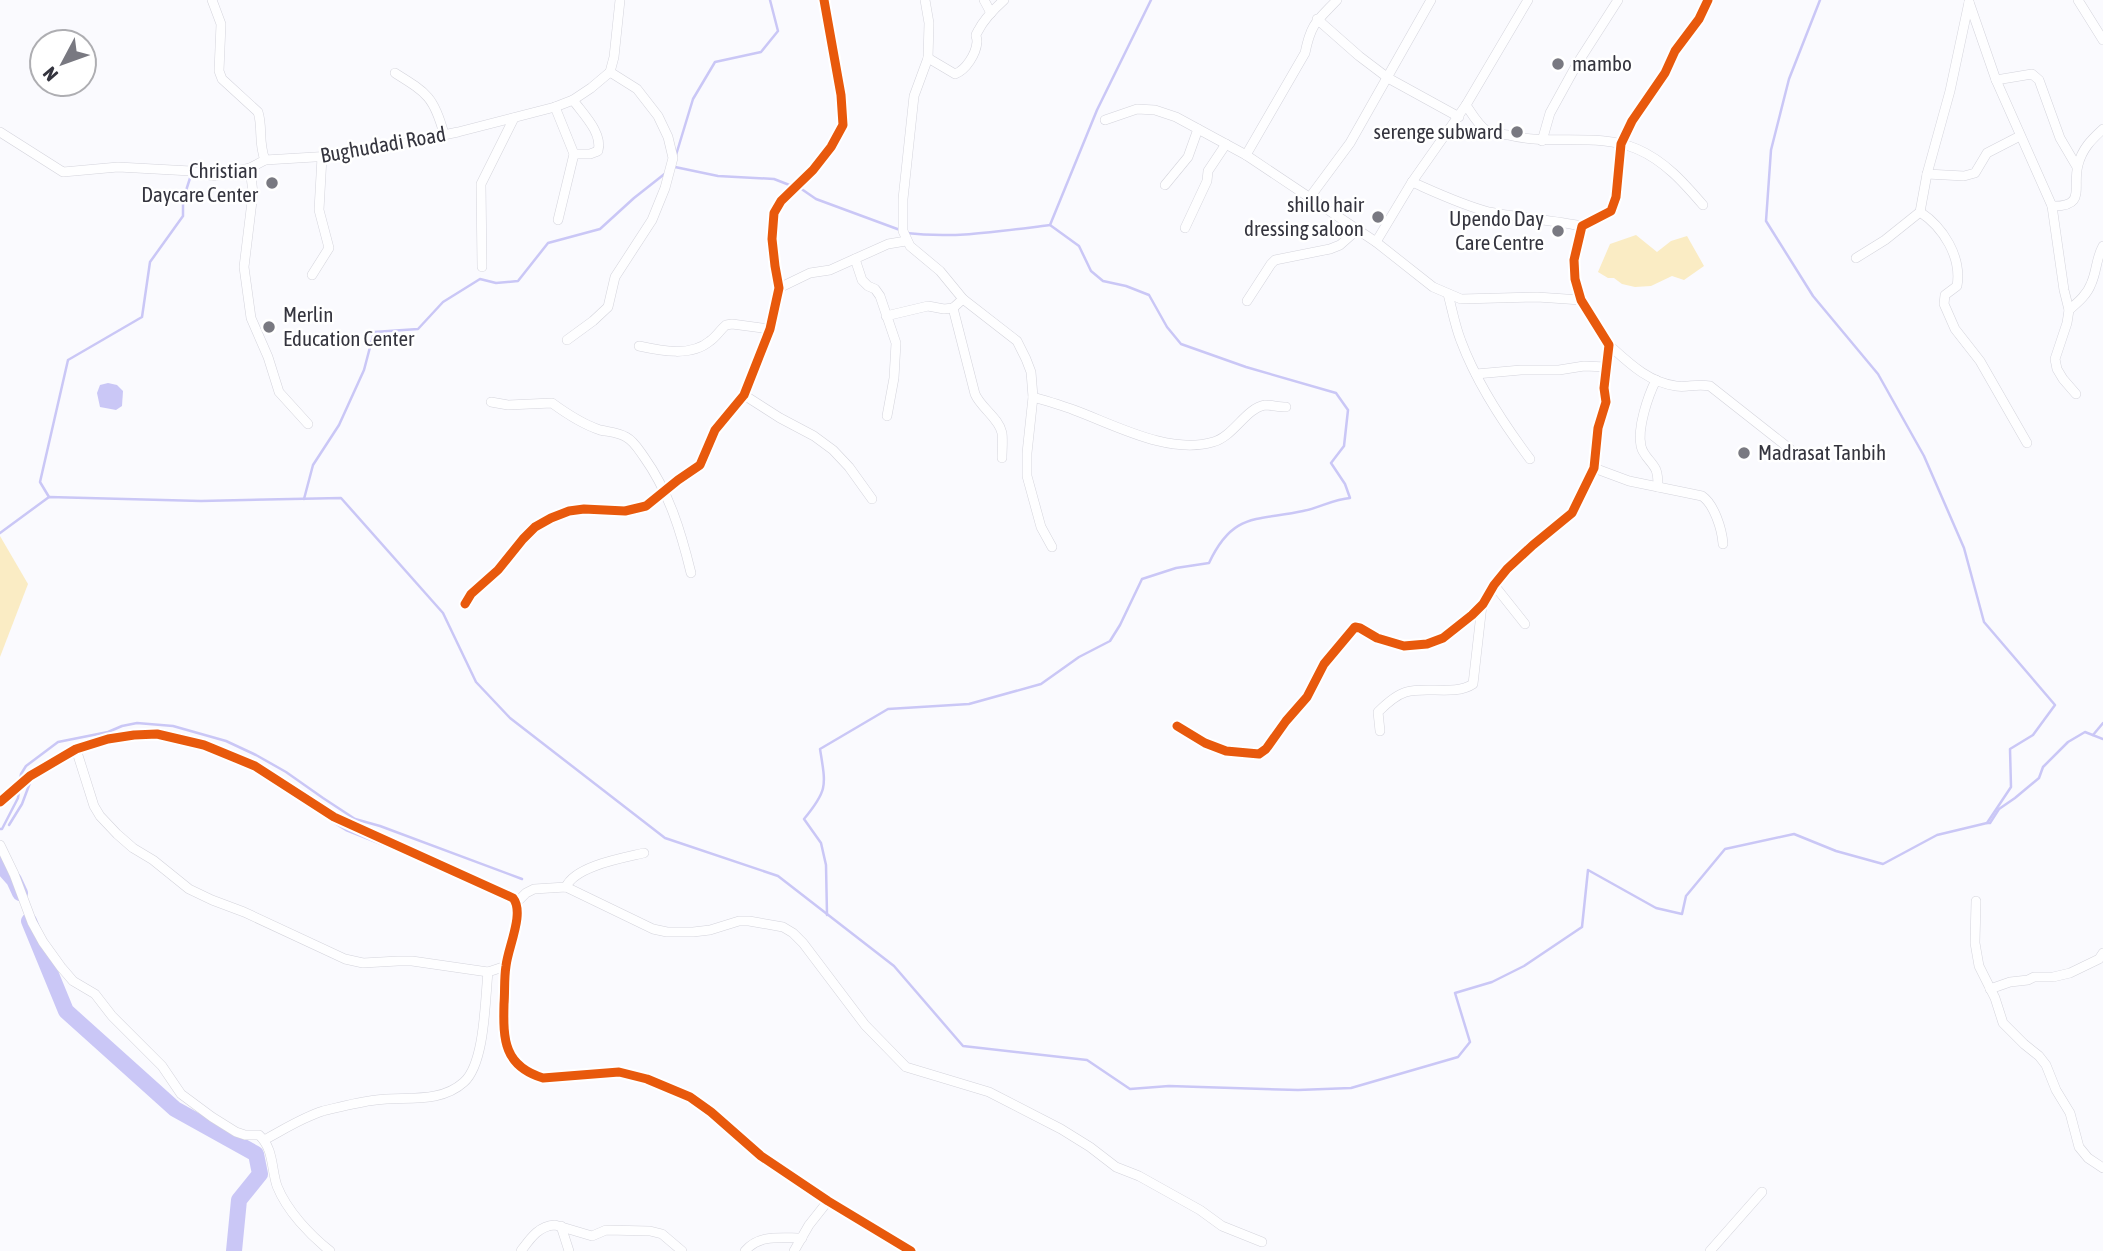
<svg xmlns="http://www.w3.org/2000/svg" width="2103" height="1251" viewBox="0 0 2103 1251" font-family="'Asap Condensed',sans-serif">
<rect width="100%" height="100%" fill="#fafafe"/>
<g fill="#faecc4">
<polygon points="1636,235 1657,252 1671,241 1687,236 1704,266 1684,280 1672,276 1651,286 1635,287 1622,284 1614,278 1608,278 1598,272 1610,244"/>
<polygon points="0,536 28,584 0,657"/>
</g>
<polygon fill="#cac7f6" points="108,383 117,385 123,391 122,406 116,410 100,407 97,393 100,385"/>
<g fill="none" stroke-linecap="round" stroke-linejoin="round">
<g stroke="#cac7f6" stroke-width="2.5">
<polyline points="676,155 693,99 715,62 761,52 778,31 770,0"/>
<polyline points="675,167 718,176 774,179 792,186"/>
<polyline points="800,188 816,199 900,230"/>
<path d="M906 233C955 239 1002 231 1050 225L1097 110 1151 0"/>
<polyline points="49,497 40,482 68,360 142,317 150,262 183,216 183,200 191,175"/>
<polyline points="304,499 313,465 339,425 364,370 374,332 418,329 443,302 480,279 496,283 518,281 548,243 600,229 634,198 667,172"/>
<polyline points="0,533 49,497 201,501 341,498 443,613 476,682 510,718 665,838 778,876 894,966 963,1046 1087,1060 1130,1089 1169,1086 1298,1090 1351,1088 1458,1057 1470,1042 1455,993 1492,982 1524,966 1582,927 1588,870 1656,908 1682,914 1686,896 1725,849 1794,834 1836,851 1883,864 1937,835 1987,823 2011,787 2010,749 2033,735 2055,705 1984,622 1964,548 1924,456 1878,374 1813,296 1766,221 1771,150 1789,79 1820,0"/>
<polyline points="2093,735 2103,723"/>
<polyline points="20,780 21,774 26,766 58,742 108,732 122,726 137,723 173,726 226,741 256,755 286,772 323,798 355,819 380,826 522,879"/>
<polyline points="330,820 346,830 404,853"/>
<polyline points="1987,823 1990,823 1999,809 2015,798 2039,778 2043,767 2068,742 2085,732 2103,739"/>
<polyline points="9,825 22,804 31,780"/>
<polyline points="0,829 2,829 18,798 19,790"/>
<path d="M827 915 826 865 821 843 804 819C828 790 826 786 820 749L888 709 969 704 1041 684 1079 657 1110 641 1120 625 1142 579 1176 568 1209 563C1233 512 1256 521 1303 511 1319 508 1334 499 1350 498L1345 484 1331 463 1344 446 1348 410 1336 393 1246 367 1181 344 1167 327 1149 295 1126 286 1103 281 1091 271 1079 246 1050 225"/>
<polyline points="233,1251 233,1247 237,1251"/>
</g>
<g stroke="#cac7f6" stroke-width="16">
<polyline points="0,864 14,880 20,893"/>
<polyline points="29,921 66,1011 175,1109 256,1154 260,1174 239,1200 234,1251"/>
</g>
<g stroke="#d4d4dc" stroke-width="10">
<g id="minor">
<path d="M212 0 221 24 219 71 222 79 258 112C263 127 258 142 265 160"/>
<polyline points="925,0 929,23 928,58 914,96 903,199 903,231 910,246 940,271 963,299 1017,341 1026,359 1031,372 1033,397 1027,453 1027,476 1041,527 1052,547"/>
<polyline points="984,0 991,13"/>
<polyline points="2078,0 2103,40"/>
<polyline points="1969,2 1996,80 2052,206 2064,290 2069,310 2067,323 2055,359 2057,369 2063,379 2076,394"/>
<polyline points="1317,19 1359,56 1388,78 1459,117"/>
<path d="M928 58 955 74C966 70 976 54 977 42 977 34 974 38 978 31 984 19 994 9 1004 0"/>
<path d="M395 73C427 93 434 97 444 134"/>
<polyline points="1996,80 2032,74 2039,80 2060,138 2077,167"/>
<path d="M573 100C583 114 603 133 598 151L590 154H574"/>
<path d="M1466 105C1472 114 1478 125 1487 131 1492 134 1502 134 1508 135 1550 146 1597 132 1637 149 1665 161 1684 183 1703 205"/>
<polyline points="555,107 574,154 558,220"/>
<polyline points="1105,120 1137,109 1155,110 1176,117 1246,155 1376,242 1433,287 1461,299 1537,297 1581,300"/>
<polyline points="0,132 63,172 118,167 191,171 214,176 250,168 265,160 348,155 458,132 555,107 573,100 591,88 610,72 614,57 620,0"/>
<polyline points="1542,141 1550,113 1577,64 1618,0"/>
<path d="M1246 155 1305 53C1311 23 1317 21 1337 0"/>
<polyline points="250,168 253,193 244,267 251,318 268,357 279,392 308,424"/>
<polyline points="1927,174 1964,176 1975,173 1987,153 2020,136"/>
<path d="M1412 182C1437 193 1462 205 1489 212 1520 218 1551 220 1582 226"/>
<polyline points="1165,185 1188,157 1198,129"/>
<polyline points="1310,197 1350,143 1431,0"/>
<path d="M2052 206C2087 207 2072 187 2078 165 2082 149 2091 140 2103 129"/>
<path d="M1920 212C1943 227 1962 257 1957 286L1945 295 1944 304 1955 329 1980 361 2027 443"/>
<polyline points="1185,228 1207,181 1208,171 1226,144"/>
<polyline points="1376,242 1412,182 1466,105 1528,0"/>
<polyline points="1856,258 1885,240 1920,212 1927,174 1950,91 1969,2"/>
<polyline points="855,259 862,280 868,286 875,289 880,296 896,343 894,378 887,416"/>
<polyline points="482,267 481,184 514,118"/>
<polyline points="312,275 329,248 319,210 322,157"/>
<polyline points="779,288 810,273 830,270 888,244 906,241"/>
<path d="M1448 294C1452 309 1455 326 1461 341 1477 384 1503 423 1530 459"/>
<path d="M963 299 953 308 975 394C981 408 999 418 1002 433 1003 441 1002 450 1002 458"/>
<polyline points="1247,301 1271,264 1275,260 1330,249 1340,245 1357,230"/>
<path d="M2069 310C2077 303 2087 295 2091 284 2097 271 2096 258 2103 246"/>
<polyline points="886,316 928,306 944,309 953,308"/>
<polyline points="567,340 593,321 608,307 615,277 652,220 665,188 673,158 668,137 658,116 637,89 610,72"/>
<path d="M1609 345C1629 363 1648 382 1676 386 1688 388 1695 383 1710 386L1790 449"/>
<path d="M639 346C662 351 691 357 710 341 716 337 720 330 726 325L732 324 770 329"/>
<polyline points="1476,374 1521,370 1559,370 1584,366 1607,367"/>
<path d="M1656 380C1648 396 1637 428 1641 446 1643 456 1652 461 1656 470 1658 475 1658 481 1658 487"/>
<polyline points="744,395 780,418 814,436 833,450 849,467 872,499"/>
<path d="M1033 397C1047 401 1061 405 1074 410 1115 425 1169 455 1213 442 1233 437 1246 408 1265 405 1271 405 1279 407 1286 407"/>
<path d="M491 402 508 405 552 403C567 414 582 424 600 430 609 432 618 432 626 437 634 441 639 450 644 457 669 492 681 532 691 573"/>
<path d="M1594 468 1629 481 1702 496C1714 504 1722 529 1723 544"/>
<polyline points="1494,585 1525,624"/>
<polyline points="465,604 471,594 498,570 523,539 535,527 551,518 569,511 584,509 625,511 646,506 678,480 700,465 715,430 744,395 770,329 779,288 775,266 772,239 774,213 781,201 813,170 831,147 843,125 841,95 824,0"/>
<polyline points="1177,726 1205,743 1226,751 1259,754 1266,749 1286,721 1307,697 1324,664 1355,627 1360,628 1377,638 1404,646 1427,644 1443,638 1472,615 1483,604 1494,585 1507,569 1533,545 1572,513 1594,468 1598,428 1606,402 1604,388 1609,345 1581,300 1575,279 1574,260 1582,226 1611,211 1616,197 1621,144 1632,121 1665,73 1675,51 1699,19 1708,0"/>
<path d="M1380 731 1378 712C1385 705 1396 695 1406 692 1427 686 1455 696 1473 684L1482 605"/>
<polyline points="76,749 94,806 100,816 117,834 133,848 153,860 189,889 212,900 244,912 345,959 363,963 398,961 412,961 488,972 506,966"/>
<path d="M0 802 30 776 76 749 108 739 134 735 157 734 204 745 255 766 334 817 513 898C525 913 508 947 506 966 504 978 505 992 504 1004 503 1040 504 1066 543 1078L619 1072 647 1079 690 1097 711 1112 761 1156 828 1201 911 1251"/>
<path d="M0 845 14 874 32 922 43 942 61 967 73 981 95 994 112 1016 162 1066 181 1094 212 1117 236 1132 245 1135H259C274 1149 271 1168 277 1186 287 1211 310 1235 330 1251"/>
<path d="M566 887C575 866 623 858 644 853"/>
<polyline points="1976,901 1975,943 1979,966 1995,998 2003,1023 2024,1044 2039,1056 2046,1065 2056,1090 2070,1113 2079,1147 2088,1158 2103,1168"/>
<polyline points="517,902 526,893 534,889 566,887 653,929 667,932 693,932 710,930 739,921 749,921 783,927 793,933 803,943 865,1025 906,1067 989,1092 1061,1129 1090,1147 1116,1167 1139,1176 1200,1210 1222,1226 1262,1242"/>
<polyline points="1990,989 2010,982 2028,980 2034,977 2053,977 2070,973 2099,959 2103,953"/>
<path d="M264 1140C283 1130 303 1117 323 1111 340 1107 358 1102 376 1100 405 1096 440 1104 464 1082 485 1063 485 1000 488 972"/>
<polyline points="561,1226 569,1251"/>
<path d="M521 1251C530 1239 538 1226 555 1225L592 1236 606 1230 650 1231 662 1234 682 1251"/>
<path d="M745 1251C759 1234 781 1238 802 1238"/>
<polyline points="794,1251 809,1225 828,1201"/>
<polyline points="1710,1251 1762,1192"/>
</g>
</g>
<use href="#minor" stroke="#fefeff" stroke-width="9"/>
<g stroke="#fff" stroke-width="13">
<g id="cycleway">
<polyline points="465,604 471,594 498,570 523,539 535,527 551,518 569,511 584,509 625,511 646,506 678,480 700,465 715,430 744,395 770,329 779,288 775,266 772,239 774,213 781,201 813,170 831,147 843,125 841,95 824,0"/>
<polyline points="1177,726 1205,743 1226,751 1259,754 1266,749 1286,721 1307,697 1324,664 1355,627 1360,628 1377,638 1404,646 1427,644 1443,638 1472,615 1483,604 1494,585 1507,569 1533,545 1572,513 1594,468 1598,428 1606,402 1604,388 1609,345 1581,300 1575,279 1574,260 1582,226 1611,211 1616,197 1621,144 1632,121 1665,73 1675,51 1699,19 1708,0"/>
<path d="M0 802 30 776 76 749 108 739 134 735 157 734 204 745 255 766 334 817 513 898C525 913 508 947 506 966 504 978 505 992 504 1004 503 1040 504 1066 543 1078L619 1072 647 1079 690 1097 711 1112 761 1156 828 1201 911 1251"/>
</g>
</g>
<use href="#cycleway" stroke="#e8590c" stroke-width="9"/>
</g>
<g fill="#797981" stroke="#fff" stroke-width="2.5">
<circle cx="1558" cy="64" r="7"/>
<circle cx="1517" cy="132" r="7"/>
<circle cx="272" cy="183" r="7"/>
<circle cx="1378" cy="217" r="7"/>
<circle cx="1558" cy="231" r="7"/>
<circle cx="269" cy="327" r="7"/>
<circle cx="1744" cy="453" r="7"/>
</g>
<g text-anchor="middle" stroke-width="5" stroke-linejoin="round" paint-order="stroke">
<g font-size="21" fill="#34343e" stroke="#fff" text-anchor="end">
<text x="1572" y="71" text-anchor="start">mambo</text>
<text x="1503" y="139">serenge subward</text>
<text x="258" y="178">Christian<tspan x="258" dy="24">Daycare Center</tspan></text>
<text x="1364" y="212">shillo hair<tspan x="1364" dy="24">dressing saloon</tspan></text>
<text x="1544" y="226">Upendo Day<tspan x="1544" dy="24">Care Centre</tspan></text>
<text x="283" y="322" text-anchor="start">Merlin<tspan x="283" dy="24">Education Center</tspan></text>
<text x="1758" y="460" text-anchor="start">Madrasat Tanbih</text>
</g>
<g font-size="21" fill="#34343e" stroke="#fff">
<text transform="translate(383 145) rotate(-10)" y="7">Bughudadi Road</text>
</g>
</g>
<g transform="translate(63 63) rotate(229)"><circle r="33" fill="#ffffff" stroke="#aeaeb2" stroke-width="2"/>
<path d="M0-5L12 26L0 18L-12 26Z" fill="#797981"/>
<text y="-10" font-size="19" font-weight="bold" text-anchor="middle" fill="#34343e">N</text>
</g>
</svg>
